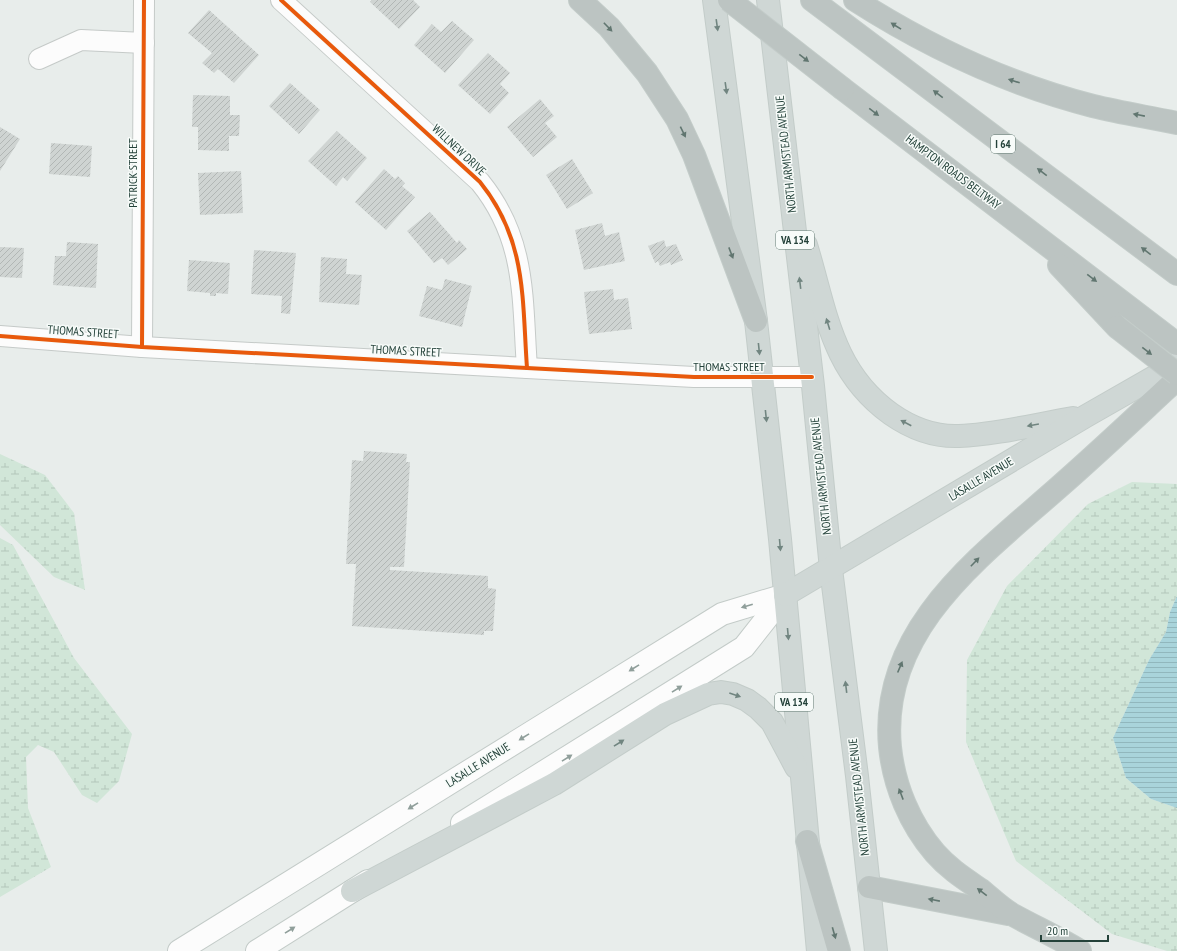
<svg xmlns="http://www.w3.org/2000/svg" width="1177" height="951" viewBox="0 0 1177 951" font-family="'PT Sans Narrow',sans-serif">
<defs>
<pattern id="wetland-marsh" width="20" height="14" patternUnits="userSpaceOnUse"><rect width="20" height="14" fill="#d1e6d8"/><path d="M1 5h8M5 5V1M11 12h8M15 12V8" fill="none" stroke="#b3c6ba"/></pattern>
<pattern id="water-rules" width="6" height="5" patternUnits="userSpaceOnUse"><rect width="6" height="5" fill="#a9d4db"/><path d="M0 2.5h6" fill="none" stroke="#91b7bd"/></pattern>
<pattern id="building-hatch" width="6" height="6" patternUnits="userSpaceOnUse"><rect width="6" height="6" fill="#cfd4d2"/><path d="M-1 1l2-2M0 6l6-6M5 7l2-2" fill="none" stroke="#b2b7b5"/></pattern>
</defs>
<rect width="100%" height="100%" fill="#e8edeb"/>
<g fill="url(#wetland-marsh)">
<polygon points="0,454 45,475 74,513 85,590 54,577 0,525"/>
<polygon points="1132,482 1177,484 1177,596 1170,612 1166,632 1149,660 1113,738 1126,778 1151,799 1177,808 1177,951 1167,951 1112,934 1016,861 966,742 967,660 1007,586 1088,504"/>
<polygon points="0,538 13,545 74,658 132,734 119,781 97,803 82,795 54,752 38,745 26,757 28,808 51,867 0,897"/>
</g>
<polygon fill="url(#water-rules)" points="1177,596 1177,808 1151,799 1126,778 1113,738 1149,660 1166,632 1170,612"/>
<g fill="url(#building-hatch)">
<polygon points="372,0 413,0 420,7 399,29 370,2"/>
<polygon points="209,10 259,55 234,83 218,69 214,73 202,63 212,53 188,33"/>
<polygon points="452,21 474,40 445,73 414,45 432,24 441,32"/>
<polygon points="488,53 510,73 500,84 509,93 490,114 458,85"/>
<polygon points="290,83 320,110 299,134 269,106"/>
<polygon points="193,95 230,96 230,115 240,115 239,136 229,136 229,151 198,150 198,127 192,127"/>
<polygon points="540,99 554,116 545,123 557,137 533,157 507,127"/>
<polygon points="0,127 20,139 0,171"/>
<polygon points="337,131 367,158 347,181 343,177 336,186 308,161"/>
<polygon points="51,143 92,146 90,177 49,174"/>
<polygon points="572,159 593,193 567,209 546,175"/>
<polygon points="384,169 395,179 398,176 405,183 402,186 415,197 386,230 355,202"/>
<polygon points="241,171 243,213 200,215 198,173"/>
<polygon points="430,212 457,243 459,240 467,249 448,265 442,258 434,263 407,231"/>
<polygon points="602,223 605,236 619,232 625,261 584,270 575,230"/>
<polygon points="664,240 666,247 676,244 683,260 671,265 670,262 660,266 658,261 655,263 648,246"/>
<polygon points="67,242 98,244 96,288 53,285 55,256 66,256"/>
<polygon points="0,247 24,248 22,278 0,277"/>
<polygon points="254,250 296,253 290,314 281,313 282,296 251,294"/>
<polygon points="321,257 347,259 346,274 362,275 359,305 319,302"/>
<polygon points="189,260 230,263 228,294 216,293 216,296 210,296 210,293 187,291"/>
<polygon points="445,279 472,286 462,327 419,316 427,286 442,290"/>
<polygon points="613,289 614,300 628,298 632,329 589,334 584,292"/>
<polygon points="364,451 407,454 406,462 410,462 404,567 390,567 390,570 488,576 488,588 496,589 493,631 484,631 484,635 352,626 356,564 346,564 352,460 363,461"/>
</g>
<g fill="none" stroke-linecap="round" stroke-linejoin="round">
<g stroke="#c5cac8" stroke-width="22">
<g id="street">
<path d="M281 0 480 182C527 240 522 299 527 368"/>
<polyline points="39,59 81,40 144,43"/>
<polyline points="0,336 142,347 527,368 694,377 812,377"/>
<polyline points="142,347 144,0"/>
</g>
</g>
<g stroke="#c3cbc8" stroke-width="24">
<g id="secondary">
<polyline points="462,823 744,647 785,595"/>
<polyline points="179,951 722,614 785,595"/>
<polyline points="257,951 368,881"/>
</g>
</g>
<g stroke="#c3ccc9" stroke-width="24">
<g id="primary">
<polyline points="714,0 756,321 780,539 818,951"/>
<polyline points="768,0 813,386 831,569 857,776 876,951"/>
<path d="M806 245C826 310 831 371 891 414 911 428 934 437 959 436 994 435 1038 424 1073 418"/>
<polyline points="785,595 1086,416 1177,364"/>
<polyline points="352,891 554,784 665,714 708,694 721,692 733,694 747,700 758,708 772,722 796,767"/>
</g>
</g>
<g stroke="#c3ccc9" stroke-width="24">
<g id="highway">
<polyline points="580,0 609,27 647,73 677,119 694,155 756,321"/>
<polyline points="812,0 1177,274"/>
<path d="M855 0C930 48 1007 84 1093 106 1121 113 1149 117 1177 123"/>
<polyline points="843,89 1177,344"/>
<polyline points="1059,265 1117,327"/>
<polyline points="807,841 839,951"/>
<polyline points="869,887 1008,914"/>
<path d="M1080 951C1059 938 1037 928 1015 916 1003 910 992 899 981 890 965 879 949 869 935 853 910 824 894 786 890 747 879 629 980 557 1059 487 1099 452 1138 415 1177 379"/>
</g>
</g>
<use href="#street" stroke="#fcfcfc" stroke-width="20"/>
<use href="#secondary" stroke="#fcfcfc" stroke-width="22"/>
<use href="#primary" stroke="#cfd7d5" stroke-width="22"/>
<use href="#highway" stroke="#bcc4c2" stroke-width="22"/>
<g stroke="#c3ccc9" stroke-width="24" stroke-linecap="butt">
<g id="highway-bridge">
<polyline points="729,0 843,89"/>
<polyline points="1117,327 1177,374"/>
</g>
</g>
<use href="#highway-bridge" stroke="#bcc4c2" stroke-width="22"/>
<g stroke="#f7fbf9" stroke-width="6">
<g id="cycleway">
<path d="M281 0 480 182C527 240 522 299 527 368"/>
<polyline points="0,336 142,347 527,368 694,377 812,377"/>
<polyline points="142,347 144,0"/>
</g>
</g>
<use href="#cycleway" stroke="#e8590c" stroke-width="4"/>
</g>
<defs><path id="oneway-solid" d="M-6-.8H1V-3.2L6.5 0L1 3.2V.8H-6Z"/></defs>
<g fill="#718580">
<use href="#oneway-solid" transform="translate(717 25) rotate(82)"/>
<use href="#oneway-solid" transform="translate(726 88) rotate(82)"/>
<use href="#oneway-solid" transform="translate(800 283) rotate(-97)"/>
<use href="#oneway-solid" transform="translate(828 324) rotate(-107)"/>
<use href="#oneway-solid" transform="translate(759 349) rotate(84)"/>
<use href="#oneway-solid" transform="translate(766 416) rotate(84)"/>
<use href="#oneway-solid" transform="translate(906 423) rotate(-152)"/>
<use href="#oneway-solid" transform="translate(1033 425) rotate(170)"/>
<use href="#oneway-solid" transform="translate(780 545) rotate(85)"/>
<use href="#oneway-solid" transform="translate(788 634) rotate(85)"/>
<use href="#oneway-solid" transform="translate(846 687) rotate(-97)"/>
<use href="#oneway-solid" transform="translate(735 695) rotate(19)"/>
<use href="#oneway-solid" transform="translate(619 743) rotate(-32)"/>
</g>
<g fill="#617670">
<use href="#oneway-solid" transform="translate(896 26) rotate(-148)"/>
<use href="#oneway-solid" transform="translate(608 27) rotate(46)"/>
<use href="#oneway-solid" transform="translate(804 58) rotate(38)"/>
<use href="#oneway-solid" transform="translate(1014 81) rotate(-162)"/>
<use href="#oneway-solid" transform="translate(938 94) rotate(-143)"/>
<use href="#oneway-solid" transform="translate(874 112) rotate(37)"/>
<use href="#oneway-solid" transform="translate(1139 115) rotate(-169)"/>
<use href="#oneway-solid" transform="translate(683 132) rotate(64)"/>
<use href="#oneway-solid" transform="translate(1042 172) rotate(-143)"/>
<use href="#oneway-solid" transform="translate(1146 251) rotate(-143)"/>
<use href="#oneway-solid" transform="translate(731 253) rotate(69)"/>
<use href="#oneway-solid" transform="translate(1092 278) rotate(37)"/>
<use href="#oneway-solid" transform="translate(1147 351) rotate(38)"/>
<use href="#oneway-solid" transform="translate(975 562) rotate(-46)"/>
<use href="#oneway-solid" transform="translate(900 667) rotate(-67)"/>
<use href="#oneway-solid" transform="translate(901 794) rotate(-111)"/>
<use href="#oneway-solid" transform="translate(982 892) rotate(-143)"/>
<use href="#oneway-solid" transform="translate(934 900) rotate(-169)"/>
<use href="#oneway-solid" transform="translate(834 933) rotate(74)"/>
</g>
<g fill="#909f9b">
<use href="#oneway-solid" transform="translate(747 606) rotate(164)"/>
<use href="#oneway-solid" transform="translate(634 668) rotate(148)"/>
<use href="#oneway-solid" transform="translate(677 689) rotate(-32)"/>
<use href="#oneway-solid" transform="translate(524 737) rotate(148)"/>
<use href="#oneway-solid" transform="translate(567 758) rotate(-32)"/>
<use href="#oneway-solid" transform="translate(413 806) rotate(148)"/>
<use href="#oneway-solid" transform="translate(290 930) rotate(-32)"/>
</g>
<g text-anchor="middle" stroke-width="3" stroke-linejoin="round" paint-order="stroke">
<g fill="#f7fbf9" stroke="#637a73" stroke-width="1">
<rect x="991" y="135" width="24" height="18" rx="3"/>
<rect x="776" y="231" width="38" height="18" rx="3"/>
<rect x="775" y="693" width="38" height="18" rx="3"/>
</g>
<g font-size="11" font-weight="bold" fill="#24423a">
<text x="1003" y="148">I 64</text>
<text x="795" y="244">VA 134</text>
<text x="794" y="706">VA 134</text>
</g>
<g font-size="12" fill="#24423a" stroke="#f7fbf9">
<text transform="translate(459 150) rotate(43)" y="4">WILLNEW DRIVE</text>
<text transform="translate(786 154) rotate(-96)" y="4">NORTH ARMISTEAD AVENUE</text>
<text transform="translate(953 172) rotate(37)" y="4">HAMPTON ROADS BELTWAY</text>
<text transform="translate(133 173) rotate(-90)" y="4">PATRICK STREET</text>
<text transform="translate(83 332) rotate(4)" y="4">THOMAS STREET</text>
<text transform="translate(406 351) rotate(3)" y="4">THOMAS STREET</text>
<text x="729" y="371">THOMAS STREET</text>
<text transform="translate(821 476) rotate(-96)" y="4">NORTH ARMISTEAD AVENUE</text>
<text transform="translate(981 479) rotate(-31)" y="4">LASALLE AVENUE</text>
<text transform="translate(478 765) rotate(-32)" y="4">LASALLE AVENUE</text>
<text transform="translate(859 797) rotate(-96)" y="4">NORTH ARMISTEAD AVENUE</text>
</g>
</g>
<path d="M1041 935v6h67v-6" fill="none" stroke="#24423a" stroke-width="2"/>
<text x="1047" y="935" font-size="12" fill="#24423a" stroke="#f7fbf9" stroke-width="3" paint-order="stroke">20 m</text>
</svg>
